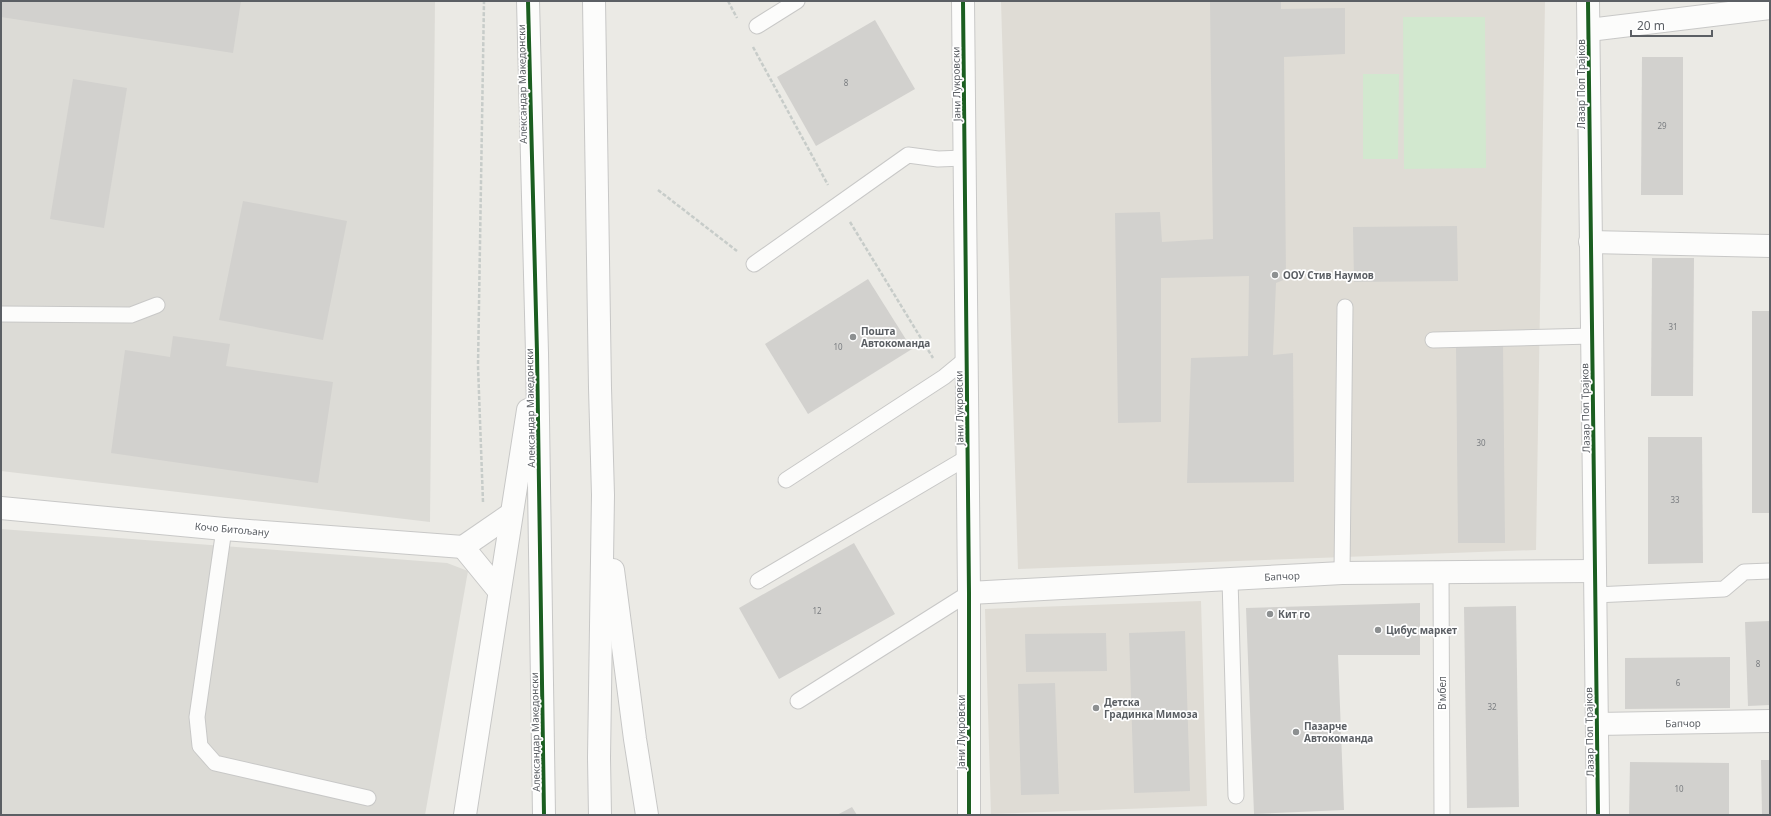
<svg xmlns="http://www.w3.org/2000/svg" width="1771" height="816" viewBox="0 0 1771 816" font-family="'Noto Sans',sans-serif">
<rect width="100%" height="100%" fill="#ebeae5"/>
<g fill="#dcdbd6">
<polygon points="1,1 435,1 430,522 1,471"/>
<polygon points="1,529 447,563 468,571 425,815 1,815"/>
</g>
<g fill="#dfdcd5">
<polygon points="1001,1 1545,1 1536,550 1018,569"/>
<polygon points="1201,601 1207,806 991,814 985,609"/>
</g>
<g fill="#d2e8cf">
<polygon points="1403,17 1485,17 1486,168 1404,169"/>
<polygon points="1363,74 1399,74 1398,159 1363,159"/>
</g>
<g fill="#d2d1ce">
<polygon points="1,1 241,1 233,53 1,17"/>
<polygon points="1210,1 1281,1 1281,9 1345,8 1345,54 1284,57 1286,279 1276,283 1273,355 1293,353 1294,482 1187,483 1191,358 1248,356 1249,276 1161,278 1161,422 1118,423 1115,213 1160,212 1162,242 1213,239"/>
<polygon points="875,20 915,89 816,146 777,77"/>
<polygon points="1642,57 1683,57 1683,195 1641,195"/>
<polygon points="73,79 127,88 104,228 50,219"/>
<polygon points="243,201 347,221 323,340 219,320"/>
<polygon points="1457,226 1458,281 1354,282 1353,227"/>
<polygon points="1652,258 1694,258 1693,396 1651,396"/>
<polygon points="868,279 912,349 808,414 765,344"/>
<rect x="1752" y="311" width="18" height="202"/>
<polygon points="173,336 230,344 226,366 333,382 318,483 111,453 125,350 170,357"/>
<polygon points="1503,343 1505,543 1458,543 1456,344"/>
<polygon points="1648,437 1702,437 1703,563 1648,564"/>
<polygon points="854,543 895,614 779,679 739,608"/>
<polygon points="1420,603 1420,655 1338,655 1344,810 1254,814 1246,608"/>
<polygon points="1516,606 1519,807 1467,808 1464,607"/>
<polygon points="1770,621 1770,705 1748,706 1745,622"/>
<polygon points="1185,631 1190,791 1134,793 1129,633"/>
<polygon points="1106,633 1107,671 1026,672 1025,634"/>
<polygon points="1730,657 1730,708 1625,709 1625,658"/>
<polygon points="1055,683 1059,794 1021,795 1018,684"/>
<polygon points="1761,760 1770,760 1770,815 1762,815"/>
<polygon points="1630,762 1729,763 1729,815 1629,815"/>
<polygon points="852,807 857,815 837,815"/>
</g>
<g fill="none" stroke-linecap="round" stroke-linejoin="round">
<g stroke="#c8c8c7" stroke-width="17">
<g id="lane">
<polyline points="757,26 797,1"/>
<polyline points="754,264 908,155 938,159 964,158"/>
<polyline points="1,314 131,315 157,305"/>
<polyline points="1433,340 1592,336"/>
<polyline points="786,480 944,377 967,358"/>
<polyline points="224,529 197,717 200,746 215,763 368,798"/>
<polyline points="1441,572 1442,815"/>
<polyline points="1342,573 1345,307"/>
<polyline points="1230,579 1236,796"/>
<polyline points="758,581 968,457"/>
<polyline points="1595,595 1724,589 1744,572 1770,571"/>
<polyline points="798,701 969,593"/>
</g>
</g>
<g stroke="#c8c8c7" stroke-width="24">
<g id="street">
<polyline points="963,1 969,593 969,815"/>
<polyline points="1588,1 1598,815"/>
<polyline points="1589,30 1770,8"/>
<polyline points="1590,242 1770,246"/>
<polyline points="1,508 224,529 463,547"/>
<polyline points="463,547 511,514"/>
<polyline points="463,547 499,591"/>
<polyline points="969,593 1342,573 1595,571"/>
<polyline points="1597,724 1770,721"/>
</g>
</g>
<g stroke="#c7c7c6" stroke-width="24">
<g id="secondary">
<polyline points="528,1 537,353 544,815"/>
<polyline points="594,1 600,388 603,495 599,758 600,815"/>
<polyline points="613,570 635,739 647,815"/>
<polyline points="465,815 528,410"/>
</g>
</g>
<g stroke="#c7ccc9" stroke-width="2.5" stroke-dasharray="4 2" stroke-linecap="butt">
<polyline points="728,1 737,18"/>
<polyline points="753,47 828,185"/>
<polyline points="658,190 737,251"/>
<polyline points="850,222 933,358"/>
<polyline points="483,502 478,366 484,1"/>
</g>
<use href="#lane" stroke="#fcfcfb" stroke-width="15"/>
<use href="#street" stroke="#fcfcfb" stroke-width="22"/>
<use href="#secondary" stroke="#fcfcfb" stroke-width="22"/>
<g stroke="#fff" stroke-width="6">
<g id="cycleway">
<polyline points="528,1 537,353 544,815"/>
<polyline points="963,1 969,593 969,815"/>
<polyline points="1588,1 1598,815"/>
</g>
</g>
<use href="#cycleway" stroke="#1b5e20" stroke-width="4"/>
</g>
<g fill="#8d9091" stroke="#fff" stroke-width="1.5">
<circle cx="1275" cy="275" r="4"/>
<circle cx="853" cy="337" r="4"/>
<circle cx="1270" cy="614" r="4"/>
<circle cx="1378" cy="630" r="4"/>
<circle cx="1096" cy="708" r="4"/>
<circle cx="1296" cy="732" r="4"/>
</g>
<g text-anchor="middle" stroke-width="3.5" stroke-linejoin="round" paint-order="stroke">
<g font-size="8" fill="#7a7d80">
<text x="846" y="86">8</text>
<text x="1662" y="129">29</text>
<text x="1673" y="330">31</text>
<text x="838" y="350">10</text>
<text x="1481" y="446">30</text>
<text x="1675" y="503">33</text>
<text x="817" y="614">12</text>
<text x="1758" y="667">8</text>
<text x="1678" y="686">6</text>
<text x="1492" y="710">32</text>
<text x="1679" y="792">10</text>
</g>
<g font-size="10" fill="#5b5f64" stroke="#fff">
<text transform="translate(522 84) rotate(-91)" y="4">Александар Македонски</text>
<text transform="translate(956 84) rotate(-91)" y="4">Јани Лукровски</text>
<text transform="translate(1581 84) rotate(-90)" y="4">Лазар Поп Трајков</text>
<text transform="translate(530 408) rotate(-91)" y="4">Александар Македонски</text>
<text transform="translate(959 408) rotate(-91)" y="4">Јани Лукровски</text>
<text transform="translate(1585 408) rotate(-91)" y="4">Лазар Поп Трајков</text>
<text transform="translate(232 529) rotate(5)" y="4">Кочо Битољану</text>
<text transform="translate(1282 576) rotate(-3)" y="4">Бапчор</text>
<text transform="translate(1442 693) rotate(-90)" y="4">В'мбел</text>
<text transform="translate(1683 723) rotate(-1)" y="4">Бапчор</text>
<text transform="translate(535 732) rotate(-91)" y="4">Александар Македонски</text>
<text transform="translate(961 732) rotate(-90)" y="4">Јани Лукровски</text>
<text transform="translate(1589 732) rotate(-91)" y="4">Лазар Поп Трајков</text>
</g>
<g font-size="10" font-weight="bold" fill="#5b5f64" stroke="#fff" text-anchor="start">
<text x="1283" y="279">ООУ Стив Наумов</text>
<text x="861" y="335">Пошта<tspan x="861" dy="12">Автокоманда</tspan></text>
<text x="1278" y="618">Кит го</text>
<text x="1386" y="634">Цибус маркет</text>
<text x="1104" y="706">Детска<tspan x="1104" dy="12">Градинка Мимоза</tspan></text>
<text x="1304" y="730">Пазарче<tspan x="1304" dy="12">Автокоманда</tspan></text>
</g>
</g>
<rect width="1771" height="816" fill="none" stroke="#5b5f64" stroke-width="4"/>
<path d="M1631 30v6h81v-6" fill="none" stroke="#5b5f64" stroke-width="2"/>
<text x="1637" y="30" font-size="12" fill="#5b5f64" stroke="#ffffff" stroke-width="3" paint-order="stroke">20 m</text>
</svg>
